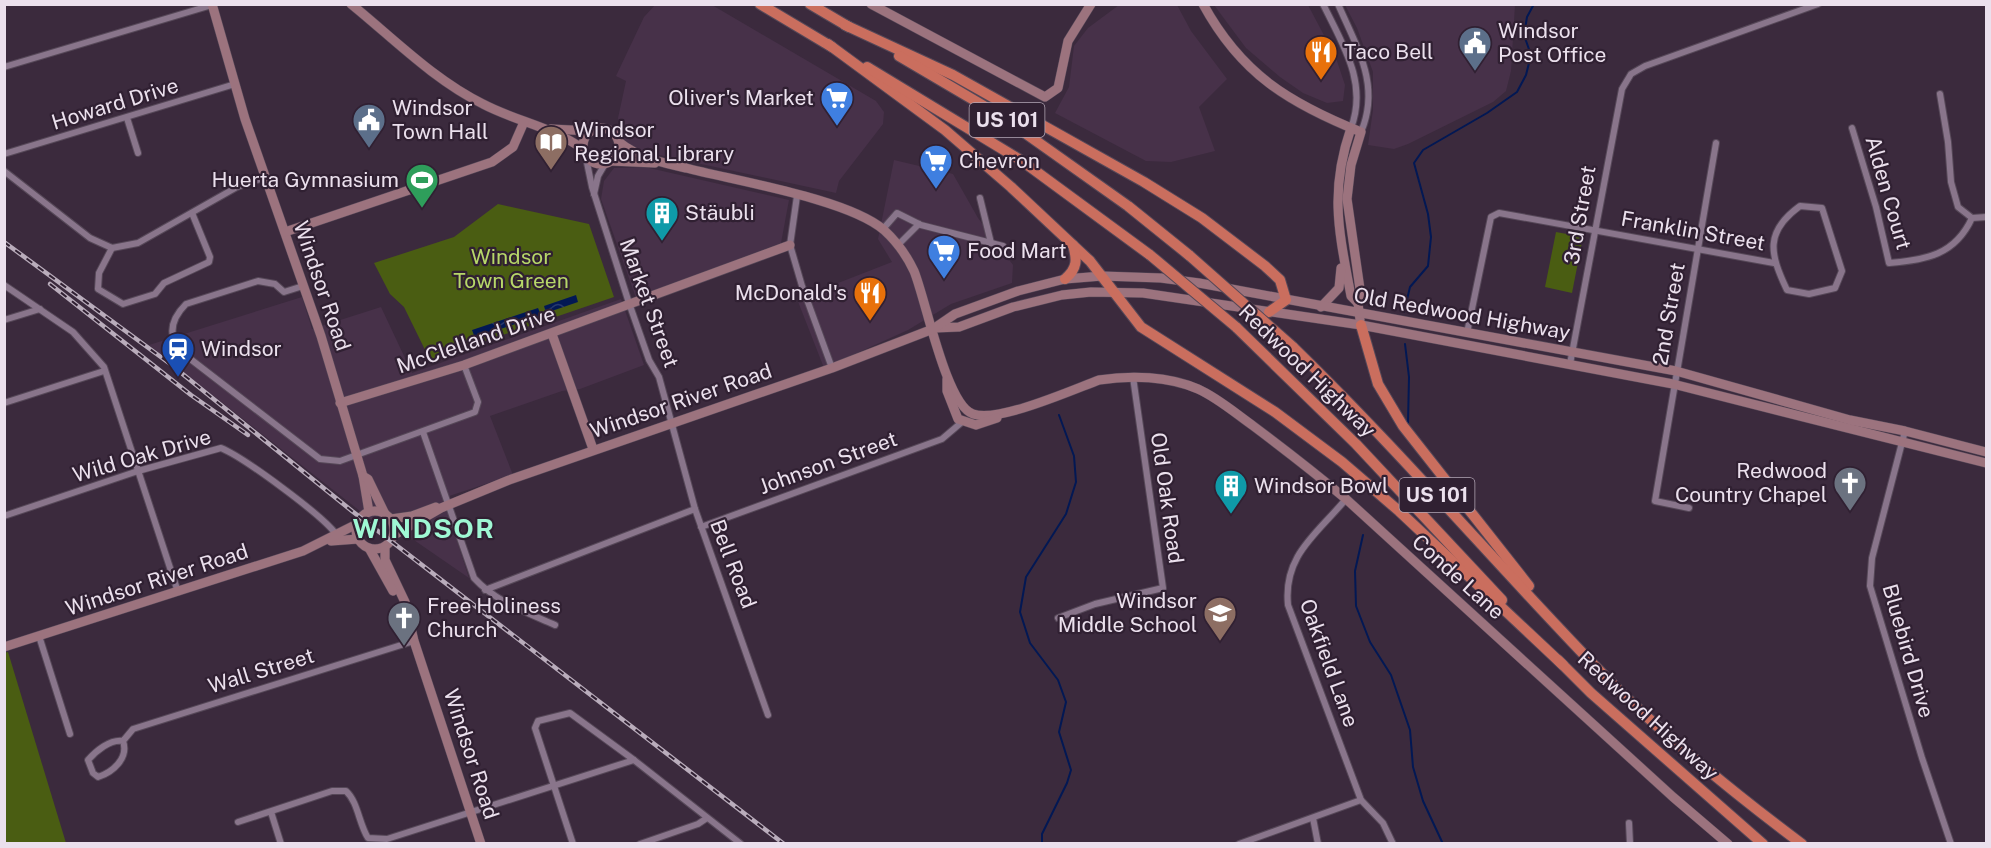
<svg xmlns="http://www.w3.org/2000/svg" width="1991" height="848" viewBox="0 0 1991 848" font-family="'Public Sans',sans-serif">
<defs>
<pattern id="water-waves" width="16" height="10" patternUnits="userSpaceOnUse" patternTransform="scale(1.5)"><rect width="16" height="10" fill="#021854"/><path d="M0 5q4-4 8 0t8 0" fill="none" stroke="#27396d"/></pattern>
</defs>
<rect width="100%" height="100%" fill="#3b2a3d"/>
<g fill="#473149">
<polygon points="655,5 712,5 876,101 884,112 883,124 839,181 836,193 636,150 627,145 621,136 618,118 626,81 616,76 644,17"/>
<polygon points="1119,5 1177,5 1191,31 1227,79 1199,107 1215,151 1171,162 1146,161 1055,113 1069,87 1074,46 1088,28"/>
<polygon points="1214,5 1308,5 1336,58 1345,85 1343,101 1327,103 1303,93 1280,77 1246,48"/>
<polygon points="1345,5 1515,5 1511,71 1506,91 1493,102 1408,144 1394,149 1368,145 1373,110 1373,72 1357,28"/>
<polygon points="894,160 953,174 978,218 1013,265 1012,283 951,304 908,330 824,368 797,299 892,262 878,239"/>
<polygon points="645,167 789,200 781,243 636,298 601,199 604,181 614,168"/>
<polygon points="302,297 312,329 381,307 412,373 621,299 644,365 580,389 562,391 490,416 513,475 443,498 469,578 411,538 379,526 149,345"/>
</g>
<g fill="#4a5d12">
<polygon points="498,204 589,224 614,297 430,360 404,307 390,294 374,263 454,237"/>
<polygon points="1556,232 1583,237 1572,293 1545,287"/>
<polygon points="8,652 66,843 5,843 4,653"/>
</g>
<g fill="url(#water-waves)">
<polygon points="576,295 578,302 546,313 544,306"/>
<polygon points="538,308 541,315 475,338 472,330"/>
</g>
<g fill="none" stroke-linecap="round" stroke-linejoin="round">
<g stroke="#021854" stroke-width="2">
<polyline points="1404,312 1410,287 1428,266 1431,237 1428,214 1414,163 1423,150 1487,113 1517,92 1526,75 1531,55 1524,35 1527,17 1534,4"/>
<polyline points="1405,344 1409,377 1408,423"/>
<polyline points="1363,535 1355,571 1356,606 1370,642 1391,675 1410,730 1413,767 1423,801 1443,844"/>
<polyline points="1042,844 1042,834 1067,783 1071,770 1059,732 1066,702 1058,680 1030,643 1020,612 1026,577 1066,514 1076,482 1074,456 1059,415"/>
</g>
<g stroke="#564858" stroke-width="8">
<g id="street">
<path d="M1323 4C1343 45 1368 83 1351 128"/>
<path d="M1338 4C1357 48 1381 85 1361 132"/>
<polyline points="4,67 212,5"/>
<polyline points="1940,94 1948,142 1951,182 1958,207 1972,218"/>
<polyline points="127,118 138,153"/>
<path d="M1852 128 1876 207 1889 263C1926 260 1955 255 1972 218L1986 217"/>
<polyline points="4,154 235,84"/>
<polyline points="586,158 592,187 629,303 649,360 659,377 695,509 768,715"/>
<polyline points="4,171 90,238 112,248 138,243 237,187 266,177"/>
<polyline points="594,194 598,176 605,164"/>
<polyline points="797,196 790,245 802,286 832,368"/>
<polyline points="980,198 991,243"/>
<path d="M1800 206 1822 208 1842 271 1835 288 1809 294 1787 290C1770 254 1764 232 1800 206Z"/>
<polyline points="883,229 897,213 921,225 1003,246"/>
<polyline points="898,245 919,224"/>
<polyline points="112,248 99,273 98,289 123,304 155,294 164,283 209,262 210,257 192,213"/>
<polyline points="4,285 73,332 104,367 178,592"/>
<path d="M303 286 284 292 275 284 258 281 186 304C172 318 167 334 180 351L320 459 340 461 475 412 478 402 464 365"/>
<polyline points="4,320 40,309"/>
<polyline points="1467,333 1491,217 1499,213 1774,263"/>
<polyline points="1570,364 1622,89 1631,74 1645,66 1818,4"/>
<polyline points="4,403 104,371"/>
<polyline points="1905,431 1872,558 1870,586 1922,758 1951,844"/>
<path d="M423 432 474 578C496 602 526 612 555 625"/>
<path d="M1346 499C1317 534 1283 555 1288 605L1361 800 1383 823 1393 844"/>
<polyline points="1689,508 1655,501 1716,143"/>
<path d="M4 516 138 471 221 448C243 457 321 514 336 534"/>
<polyline points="701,527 942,439 962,422"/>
<polyline points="485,590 695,509"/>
<polyline points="1058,618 1095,604 1163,588 1133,377"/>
<polyline points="39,636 70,734"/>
<path d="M123 741C129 758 113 772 98 777L93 773 88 760C96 751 110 739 123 741L133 729 414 641"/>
<polyline points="271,812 281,844"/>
<polyline points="1313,818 1318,844"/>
<path d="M238 822 332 791H346C358 802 359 824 368 838L387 839 634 760"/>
<polyline points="1629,823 1630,844"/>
<polyline points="573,844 535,728 538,721 570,713 634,760 741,844"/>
<polyline points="640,844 698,824 707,818"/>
<polyline points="1239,844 1361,800"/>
</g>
</g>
<g stroke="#564858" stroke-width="10">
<g id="secondary">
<polyline points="212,4 245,119 321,336 363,476 369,512"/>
<path d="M351 4C393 38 434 80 483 104 515 121 553 127 583 149"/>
<polyline points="871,4 1045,97 1058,88 1068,41 1091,4"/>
<path d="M1203 4C1241 74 1289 103 1361 132L1351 165 1347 199 1361 296 1358 303 1360 320"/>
<circle cx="601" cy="146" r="18"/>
<path d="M1351 128C1329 192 1339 232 1351 296L1358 303"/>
<polyline points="551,129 591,131"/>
<path d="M619 142C637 157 663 163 686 168 736 181 848 199 884 230 896 241 907 256 914 271 926 300 946 405 973 414 998 423 1072 390 1099 380 1131 375 1168 376 1198 389 1218 398 1235 413 1252 425 1284 449 1315 473 1346 499L1673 797 1728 844"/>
<polyline points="611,161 655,163"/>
<polyline points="285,232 492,162 513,147 524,122"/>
<polyline points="1321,307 1339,288 1341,268"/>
<polyline points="935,328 959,327 1013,307 1062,295 1091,292 1143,293 1361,325 1673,384 1986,463"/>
<polyline points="552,334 593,449"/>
<polyline points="947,379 947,391 958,419 976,425 997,418"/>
<polyline points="340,403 464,365 790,245"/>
<polyline points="363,476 368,479 385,514"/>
<circle cx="375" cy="530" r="19"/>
<polyline points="391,519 412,516 436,507"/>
<polyline points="394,535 441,508 509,480 832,368 933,329 955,314 1018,291 1065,279 1102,276 1161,278 1199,283 1676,371 1850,420 1905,431 1986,452"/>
<polyline points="331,541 358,539"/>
<polyline points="385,547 385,560 405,602 414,641 481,844"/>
<polyline points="369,548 393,591"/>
<polyline points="4,647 303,551 357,524"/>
</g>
</g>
<g stroke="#564858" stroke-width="12">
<g id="highway">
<polyline points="760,4 832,47"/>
<polyline points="810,4 849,27"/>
<polyline points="845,25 953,75 1144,182 1202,218 1265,266 1280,280 1286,300 1269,312"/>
<polyline points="828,44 945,130 1011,187 1090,261 1141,327 1275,412 1342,462 1399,511 1563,665"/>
<polyline points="899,56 1001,116 1128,206 1190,256"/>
<polyline points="867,67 1022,161 1150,255"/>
<path d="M1065 279C1078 268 1077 259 1073 245"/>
<polyline points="1361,325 1378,384 1403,426 1529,586"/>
<polyline points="1236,327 1356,444 1502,600"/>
<path d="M1293 347C1397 448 1492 559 1592 663 1653 727 1731 791 1802 844"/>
<polyline points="1558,660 1591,693 1763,844"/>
</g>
</g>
<use href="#street" stroke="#89758b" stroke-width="6"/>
<use href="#secondary" stroke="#9c737e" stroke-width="9"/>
<use href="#highway" stroke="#ca6e5e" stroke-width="10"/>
<g stroke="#b9acbb" stroke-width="4.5">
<g id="rail">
<polyline points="4,242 169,363 352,511 784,844"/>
<polyline points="50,284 191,395 248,435"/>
</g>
</g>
<use href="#rail" stroke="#302032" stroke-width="2" stroke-dasharray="7" stroke-linecap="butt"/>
<g stroke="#564858" stroke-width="12" stroke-linecap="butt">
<g id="highway-bridge">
<polyline points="1150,255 1236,327"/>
<polyline points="1190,256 1293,347"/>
</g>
</g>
<use href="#highway-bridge" stroke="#ca6e5e" stroke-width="10"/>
</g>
<defs>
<g id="civic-pin" transform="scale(1.725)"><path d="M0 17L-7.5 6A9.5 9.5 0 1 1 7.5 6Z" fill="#5c6f8a" stroke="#302032"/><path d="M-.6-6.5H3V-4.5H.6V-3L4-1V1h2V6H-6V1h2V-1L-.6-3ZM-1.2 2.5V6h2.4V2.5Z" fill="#fff"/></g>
<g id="restaurant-pin" transform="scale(1.725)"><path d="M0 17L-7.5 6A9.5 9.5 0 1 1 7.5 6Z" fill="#e8710a" stroke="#302032"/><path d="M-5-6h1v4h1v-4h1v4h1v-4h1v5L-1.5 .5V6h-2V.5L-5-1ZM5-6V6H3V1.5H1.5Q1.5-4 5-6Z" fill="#fff"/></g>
<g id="supermarket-pin" transform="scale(1.725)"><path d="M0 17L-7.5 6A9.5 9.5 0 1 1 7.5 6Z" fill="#3f7fe0" stroke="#302032"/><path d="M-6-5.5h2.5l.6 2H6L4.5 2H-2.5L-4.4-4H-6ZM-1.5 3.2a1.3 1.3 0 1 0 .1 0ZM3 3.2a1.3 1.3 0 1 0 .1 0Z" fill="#fff"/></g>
<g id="library-pin" transform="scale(1.725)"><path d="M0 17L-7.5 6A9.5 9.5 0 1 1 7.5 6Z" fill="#8d6e63" stroke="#302032"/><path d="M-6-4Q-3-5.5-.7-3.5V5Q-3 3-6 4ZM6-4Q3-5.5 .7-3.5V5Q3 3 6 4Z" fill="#fff"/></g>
<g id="stadium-pin" transform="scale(1.725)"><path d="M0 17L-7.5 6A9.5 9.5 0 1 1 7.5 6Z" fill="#2e9e5b" stroke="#302032"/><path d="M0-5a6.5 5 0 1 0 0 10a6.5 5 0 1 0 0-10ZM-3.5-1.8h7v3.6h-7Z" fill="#fff"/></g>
<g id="building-pin" transform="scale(1.725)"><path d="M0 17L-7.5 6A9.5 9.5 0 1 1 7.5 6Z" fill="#0f9aa8" stroke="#302032"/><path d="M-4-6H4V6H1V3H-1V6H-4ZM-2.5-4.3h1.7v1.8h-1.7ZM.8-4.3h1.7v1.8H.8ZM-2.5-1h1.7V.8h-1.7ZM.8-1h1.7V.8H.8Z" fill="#fff"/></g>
<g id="station-pin" transform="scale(1.725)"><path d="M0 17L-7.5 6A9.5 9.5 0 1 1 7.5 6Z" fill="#1a4fb4" stroke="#302032"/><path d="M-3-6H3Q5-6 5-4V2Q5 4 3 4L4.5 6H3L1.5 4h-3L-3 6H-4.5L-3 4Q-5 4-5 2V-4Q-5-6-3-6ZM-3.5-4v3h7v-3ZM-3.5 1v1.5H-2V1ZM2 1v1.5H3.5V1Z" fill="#fff"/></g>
<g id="church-pin" transform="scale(1.725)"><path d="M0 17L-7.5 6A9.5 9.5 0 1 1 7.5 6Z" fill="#6b7280" stroke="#302032"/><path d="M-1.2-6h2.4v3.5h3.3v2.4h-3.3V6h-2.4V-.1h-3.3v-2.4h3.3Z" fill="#fff"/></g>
<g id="school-pin" transform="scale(1.725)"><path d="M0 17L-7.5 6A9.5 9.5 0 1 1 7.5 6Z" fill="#8d6e63" stroke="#302032"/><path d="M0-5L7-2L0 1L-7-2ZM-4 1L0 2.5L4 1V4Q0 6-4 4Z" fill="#fff"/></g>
</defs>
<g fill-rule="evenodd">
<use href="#civic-pin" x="1475" y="43"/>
<use href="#restaurant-pin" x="1321" y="52"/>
<use href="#supermarket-pin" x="837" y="98"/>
<use href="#civic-pin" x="369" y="120"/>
<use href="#library-pin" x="551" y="142"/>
<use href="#supermarket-pin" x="936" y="161"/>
<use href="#stadium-pin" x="422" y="180"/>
<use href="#building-pin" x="662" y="213"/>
<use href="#supermarket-pin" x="944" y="251"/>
<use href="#restaurant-pin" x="870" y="293"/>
<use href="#station-pin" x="178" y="349"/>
<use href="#church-pin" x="1850" y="483"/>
<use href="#building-pin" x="1231" y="486"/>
<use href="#school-pin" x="1220" y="613"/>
<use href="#church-pin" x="404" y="618"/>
</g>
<g text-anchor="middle" stroke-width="4.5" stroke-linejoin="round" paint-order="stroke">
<g fill="#302032" stroke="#b3a6b5" stroke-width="1.5">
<rect x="969.5" y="103" width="75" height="34" rx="4.5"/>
<rect x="1399.5" y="478" width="75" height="34" rx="4.5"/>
</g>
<g font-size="20" font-weight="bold" fill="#ebe0ed">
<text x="1007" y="127">US 101</text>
<text x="1437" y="502">US 101</text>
</g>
<g font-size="21" fill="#ebe0ed" stroke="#302032" text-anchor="start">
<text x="1498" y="38">Windsor<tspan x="1498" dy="24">Post Office</tspan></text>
<text x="1344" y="59">Taco Bell</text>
<text x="814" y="105" text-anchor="end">Oliver's Market</text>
<text x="392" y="115">Windsor<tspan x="392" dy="24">Town Hall</tspan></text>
<text x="574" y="137">Windsor<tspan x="574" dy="24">Regional Library</tspan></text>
<text x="959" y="168">Chevron</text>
<text x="399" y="187" text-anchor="end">Huerta Gymnasium</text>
<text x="685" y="220">Stäubli</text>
<text x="967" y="258">Food Mart</text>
<text x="847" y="300" text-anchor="end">McDonald's</text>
<text x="201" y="356">Windsor</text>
<text x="1827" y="478" text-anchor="end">Redwood<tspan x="1827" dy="24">Country Chapel</tspan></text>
<text x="1254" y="493">Windsor Bowl</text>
<text x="1197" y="608" text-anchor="end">Windsor<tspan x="1197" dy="24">Middle School</tspan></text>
<text x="427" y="613">Free Holiness<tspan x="427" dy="24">Church</tspan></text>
</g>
<g font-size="21" fill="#ebe0ed" stroke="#302032">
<text transform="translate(115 104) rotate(-17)" y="7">Howard Drive</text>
<text transform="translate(1888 193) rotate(74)" y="7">Alden Court</text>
<text transform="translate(1580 215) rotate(-80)" y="7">3rd Street</text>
<text transform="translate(1693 231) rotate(10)" y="7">Franklin Street</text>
<text transform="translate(322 286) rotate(71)" y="7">Windsor Road</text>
<text transform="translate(649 303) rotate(70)" y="7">Market Street</text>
<text transform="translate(1462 314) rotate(10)" y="7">Old Redwood Highway</text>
<text transform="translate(1669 314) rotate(-80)" y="7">2nd Street</text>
<text transform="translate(476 340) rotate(-19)" y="7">McClelland Drive</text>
<text transform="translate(1307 371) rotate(44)" y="7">Redwood Highway</text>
<text transform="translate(681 401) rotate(-19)" y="7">Windsor River Road</text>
<text transform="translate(142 456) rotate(-16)" y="7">Wild Oak Drive</text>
<text transform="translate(828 463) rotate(-20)" y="7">Johnson Street</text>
<text transform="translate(1167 498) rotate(82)" y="7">Old Oak Road</text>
<text transform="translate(733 564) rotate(69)" y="7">Bell Road</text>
<text transform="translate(1458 577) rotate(42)" y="7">Conde Lane</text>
<text transform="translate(157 580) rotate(-18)" y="7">Windsor River Road</text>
<text transform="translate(1908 651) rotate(74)" y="7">Bluebird Drive</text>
<text transform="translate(1329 663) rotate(70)" y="7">Oakfield Lane</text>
<text transform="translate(261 671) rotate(-17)" y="7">Wall Street</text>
<text transform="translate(1648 716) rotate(42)" y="7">Redwood Highway</text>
<text transform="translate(471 754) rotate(72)" y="7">Windsor Road</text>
</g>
<g font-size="21" fill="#b7d769" stroke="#302032">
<text x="511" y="264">Windsor<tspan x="511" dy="24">Town Green</tspan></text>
</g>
<g font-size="27" font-weight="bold" letter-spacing="1.5" fill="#9ff8d4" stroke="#302032">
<text x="424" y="538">WINDSOR</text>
</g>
</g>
<rect width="1991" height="848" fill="none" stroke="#ebe0ed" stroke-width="12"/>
</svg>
